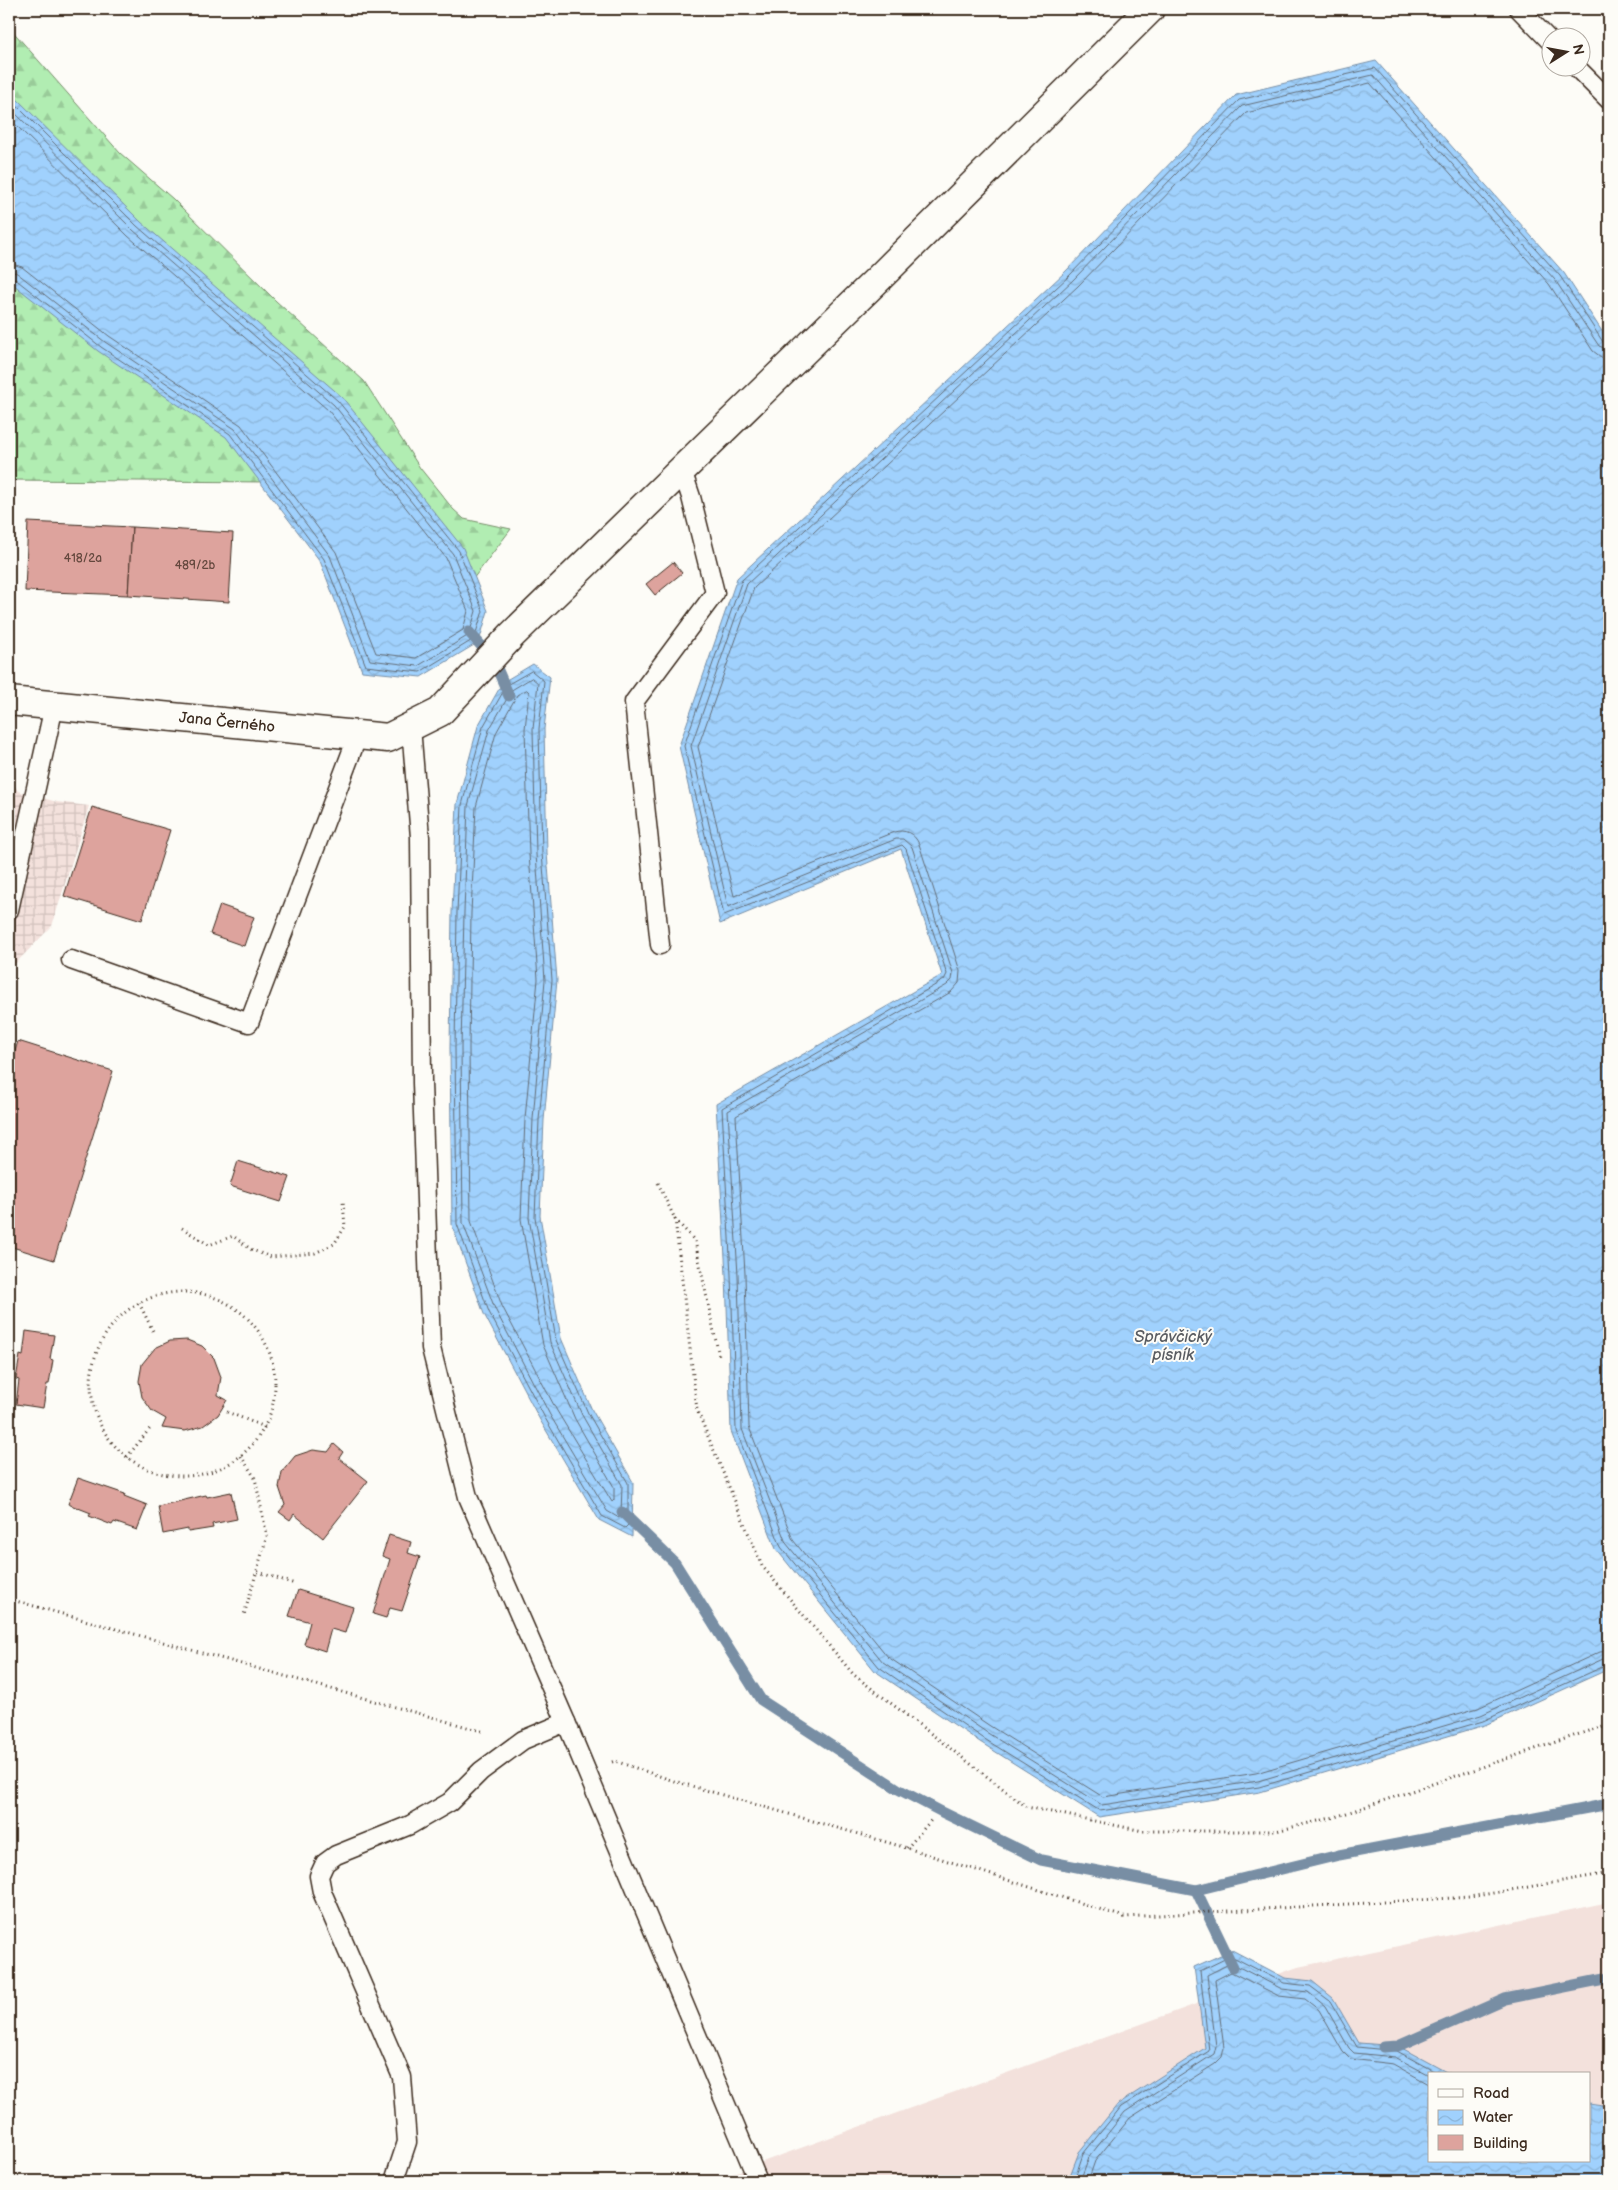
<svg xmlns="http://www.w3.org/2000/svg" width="1618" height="2190" viewBox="0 0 1618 2190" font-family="'Balsamiq Sans',sans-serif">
<defs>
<pattern id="industrial-grid" width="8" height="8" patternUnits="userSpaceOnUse" patternTransform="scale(1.25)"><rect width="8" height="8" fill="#f3e1dc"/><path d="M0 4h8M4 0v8" fill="none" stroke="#d1c1bc"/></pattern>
<pattern id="forest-firs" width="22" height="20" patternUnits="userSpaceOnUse" patternTransform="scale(1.25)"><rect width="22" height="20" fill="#b1edb2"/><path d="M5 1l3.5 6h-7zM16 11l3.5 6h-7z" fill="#99cb99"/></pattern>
<pattern id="water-waves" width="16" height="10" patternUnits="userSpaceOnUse" patternTransform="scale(1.25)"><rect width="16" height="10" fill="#a0d1fd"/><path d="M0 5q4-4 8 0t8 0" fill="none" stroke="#8bb4d8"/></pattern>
</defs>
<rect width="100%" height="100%" fill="#fdfcf7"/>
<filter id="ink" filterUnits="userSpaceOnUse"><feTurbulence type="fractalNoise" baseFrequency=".02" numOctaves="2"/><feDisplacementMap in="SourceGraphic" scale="10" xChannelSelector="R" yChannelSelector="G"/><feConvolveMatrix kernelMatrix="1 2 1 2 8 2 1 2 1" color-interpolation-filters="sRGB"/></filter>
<g filter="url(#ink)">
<path fill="#f3e1dc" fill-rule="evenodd" d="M1609 1902V2181H716L751 2166 1298 1967ZM1429 2074H1589V2161H1429Z"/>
<polygon fill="url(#industrial-grid)" points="9,778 18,791 57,802 89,806 52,926 9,970"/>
<polygon fill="url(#forest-firs)" stroke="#768c68" points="9,27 120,153 173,199 276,301 364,381 420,468 453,509 464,519 511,529 415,655 269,482 9,480"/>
<g fill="url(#water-waves)" stroke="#788ea4">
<polygon points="1376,61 1564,273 1609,342 1609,1669 1485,1725 1260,1792 1099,1817 980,1742 875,1671 776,1549 731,1431 726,1275 716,1104 942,975 901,849 720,924 679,746 737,578 1065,272 1236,95"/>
<polygon points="9,91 141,222 342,397 463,548 488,611 479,642 421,677 362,671 320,561 226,437 98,351 9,281"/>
<polygon points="533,664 550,677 544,729 547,853 557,980 544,1120 540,1216 561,1338 592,1410 633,1482 632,1537 599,1520 540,1420 484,1314 452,1225 450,1048 452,912 457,804 478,726 503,682"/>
<polygon points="1232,1950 1285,1978 1312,1981 1333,1998 1359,2043 1398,2046 1450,2074 1429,2074 1429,2161 1589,2161 1589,2103 1609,2106 1609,2181 1068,2181 1079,2152 1118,2104 1205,2048 1194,1967"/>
</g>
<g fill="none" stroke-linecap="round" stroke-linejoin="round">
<g stroke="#636d77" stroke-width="1">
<polyline points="9,98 137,226 338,401 459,551 483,611 474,639 420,672 366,666 324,559 230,434 101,347 14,278 9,277"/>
<polyline points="9,107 133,230 334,405 453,554 476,611 469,635 418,666 370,660 330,556 235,429 105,342 17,273 9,271"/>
<polyline points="9,118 128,236 328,410 446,558 468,611 463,630 416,658 376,653 336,552 241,425 109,336 22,267 9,263"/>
<polyline points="1609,344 1603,342 1560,276 1375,68 1239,100 1069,276 742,580 684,746 724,915 902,845 906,849 947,974 944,980 722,1108 731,1275 736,1430 781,1547 879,1667 983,1738 1100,1811 1259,1787 1483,1721 1609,1664"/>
<polyline points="1609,350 1599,346 1555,280 1373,75 1242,106 1073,280 747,584 691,746 728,907 896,839 903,839 912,847 953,973 952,980 947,985 728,1111 738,1275 742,1429 786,1543 883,1662 986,1732 1102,1805 1258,1781 1481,1715 1603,1659 1609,1658"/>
<path d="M1609 358 1601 357 1593 351 1549 284 1370 83 1246 113 1078 286 754 588 698 747 734 896 894 832C905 829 914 833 919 844L960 971 959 983 951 992 736 1116 745 1274 749 1427 793 1540 888 1657 990 1726 1103 1797 1256 1773 1478 1708 1600 1652 1609 1651"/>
<polygon points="532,671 544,681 539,729 542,853 552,980 539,1120 535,1217 556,1340 588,1413 628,1483 628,1525 625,1528 602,1516 545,1418 489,1312 457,1224 455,1048 457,912 462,805 483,727 507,685"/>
<polygon points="532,678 538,683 533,729 536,854 545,980 533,1119 529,1218 550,1342 582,1415 622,1485 621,1515 619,1518 607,1511 550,1415 495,1309 463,1223 461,1048 464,912 468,806 489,730 512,690"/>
<polygon points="527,690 529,692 525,729 529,854 538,979 525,1119 521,1219 543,1345 575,1419 614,1487 614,1500 612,1502 557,1411 502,1306 471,1221 469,1048 471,913 476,807 496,733 517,695"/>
<polyline points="1074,2181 1083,2154 1121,2107 1209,2051 1200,1971 1231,1956 1284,1983 1310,1986 1330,2001 1357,2047 1397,2051 1439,2074"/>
<polyline points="1080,2181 1089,2157 1125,2112 1214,2054 1216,2046 1207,1975 1231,1963 1282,1989 1308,1992 1325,2006 1349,2048 1354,2053 1395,2057 1429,2075"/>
<polyline points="1088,2181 1095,2161 1130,2118 1215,2064 1222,2057 1224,2048 1215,1980 1231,1972 1279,1996 1305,1999 1319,2010 1343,2052 1350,2059 1393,2064 1429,2084"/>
</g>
<g stroke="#788ea4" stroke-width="11">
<polyline points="469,632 493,659 509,696"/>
<polyline points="622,1512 675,1563 761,1700 898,1789 942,1812 1041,1860 1196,1890 1233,1967"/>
<polyline points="1196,1890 1339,1855 1609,1804"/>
<polyline points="1383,2047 1398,2046 1505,1999 1609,1978"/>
</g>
</g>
<g fill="#dda39d" stroke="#3b2a1e">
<polygon points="28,522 132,527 128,595 25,591"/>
<polygon points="132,527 233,533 229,602 128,595"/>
<polygon points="673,562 682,573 655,595 646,584"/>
<polygon points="92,807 170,830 142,920 64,896"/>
<polygon points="220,905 254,917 244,946 210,934"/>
<polygon points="18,1041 113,1071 54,1260 9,1246 9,1071"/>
<polygon points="238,1161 290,1177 281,1202 230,1186"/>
<polygon points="26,1331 54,1335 50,1359 53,1360 49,1384 47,1384 43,1408 16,1404 19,1380 16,1379 20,1355 23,1356"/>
<polygon points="187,1340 202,1346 214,1358 221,1377 218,1395 227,1400 218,1415 203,1426 185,1431 162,1428 166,1419 152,1411 142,1397 139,1381 142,1364 155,1348 170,1341"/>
<polygon points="334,1444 343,1452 339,1458 368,1481 323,1538 294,1514 290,1520 279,1512 285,1505 279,1487 282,1472 295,1456 313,1450 328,1452"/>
<polygon points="78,1478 125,1494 124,1496 147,1505 137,1530 114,1522 112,1525 89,1516 91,1513 68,1504"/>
<polygon points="231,1492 237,1519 212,1524 213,1528 188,1532 188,1529 163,1534 158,1506 206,1495 207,1497"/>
<polygon points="389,1535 411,1542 408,1553 420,1557 402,1611 390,1608 386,1618 373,1614 390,1559 382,1556"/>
<polygon points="298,1590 353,1607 345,1633 331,1629 325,1651 304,1644 310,1622 289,1616"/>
</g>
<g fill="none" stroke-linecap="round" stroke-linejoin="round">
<g stroke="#3b2a1e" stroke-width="21">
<g id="service">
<polyline points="1519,9 1550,41"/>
<polyline points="1577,68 1609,100"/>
<polyline points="411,727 420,837 422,1083 431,1348 468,1497 566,1722 758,2181"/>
<polyline points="9,910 54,706"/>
<polyline points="660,945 634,702 715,593 691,497 682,470"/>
<polyline points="71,960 249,1023 358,735"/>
<polyline points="394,2181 407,2142 402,2077 322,1892 319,1876 325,1863 336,1855 410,1825 450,1802 481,1771 523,1740 566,1722"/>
</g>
</g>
<g stroke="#3b2a1e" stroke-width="31">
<polyline id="tertiary" points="9,701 388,738 440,712 512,635 879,278 1150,9"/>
</g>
<g stroke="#3b2a1e" stroke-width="3" stroke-dasharray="1 4" stroke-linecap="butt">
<polyline points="658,1183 675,1219 697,1410 762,1566 854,1675 1027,1807 1143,1831 1276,1831 1335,1817 1609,1724"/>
<polyline points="675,1219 695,1241 719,1356"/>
<polyline points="182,1228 209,1245 233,1236 252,1250 271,1257 315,1253 334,1244 345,1227 343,1201"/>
<circle cx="183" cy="1384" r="92"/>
<polyline points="139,1303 153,1331"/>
<polyline points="227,1412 265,1427"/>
<polyline points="241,1456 255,1478 267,1536 244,1615"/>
<polyline points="127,1457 152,1426"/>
<polyline points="258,1572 295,1584"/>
<polyline points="9,1599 485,1732"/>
<polyline points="612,1762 615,1761 674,1781 907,1848 1124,1917 1470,1897 1609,1873"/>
<polyline points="907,1848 933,1818"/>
</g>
<use href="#service" stroke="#fdfcf7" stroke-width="18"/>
<use href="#tertiary" stroke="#fdfcf7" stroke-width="28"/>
</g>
</g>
<g text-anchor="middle" stroke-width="4" stroke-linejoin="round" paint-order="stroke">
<g font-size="12" fill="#64483e">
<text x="83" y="562">418/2a</text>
<text x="195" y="569">489/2b</text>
</g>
<g font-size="15" fill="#3b2a1e" stroke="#fdfcf7">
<text transform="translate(227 722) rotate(6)" y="5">Jana Černého</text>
</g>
<g font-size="16" font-style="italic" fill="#595c61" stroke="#fdfcf7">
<text x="1173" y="1342">Správčický<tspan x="1173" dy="18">písník</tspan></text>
</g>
</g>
<rect width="1618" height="2190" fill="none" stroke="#fdfcf7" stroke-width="30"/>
<rect x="15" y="15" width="1588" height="2160" fill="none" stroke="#3b2a1e" stroke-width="2" filter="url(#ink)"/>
<rect x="1428" y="2072" width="162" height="90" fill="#fdfcf7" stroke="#afa8a0"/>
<rect x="1438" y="2089" width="25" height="8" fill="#fdfcf7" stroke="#afa8a0"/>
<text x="1473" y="2098" font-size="15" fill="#3b2a1e">Road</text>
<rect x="1438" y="2110" width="25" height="15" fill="url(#water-waves)" stroke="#afa8a0"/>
<text x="1473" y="2122" font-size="15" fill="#3b2a1e">Water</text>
<rect x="1438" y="2135" width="25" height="15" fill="#dda39d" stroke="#afa8a0"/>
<text x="1473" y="2148" font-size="15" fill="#3b2a1e">Building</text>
<g transform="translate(1566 52) rotate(79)"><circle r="24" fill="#fdfcf7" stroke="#afa8a0"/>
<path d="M0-4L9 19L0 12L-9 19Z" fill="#3b2a1e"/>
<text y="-8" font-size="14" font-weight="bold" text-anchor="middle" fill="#3b2a1e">N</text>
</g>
</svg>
